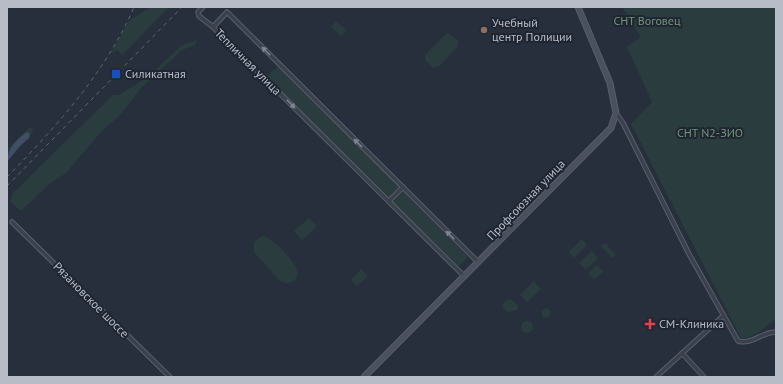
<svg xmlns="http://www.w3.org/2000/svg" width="783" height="384" viewBox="0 0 783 384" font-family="'PT Sans',sans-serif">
<rect width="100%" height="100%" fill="#272f3c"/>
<g fill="#2a3c3e">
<polygon points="151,7 169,7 122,55 117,50 110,54 130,20"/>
<path d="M622 7H776V323L773 320C765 328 754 338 741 338L631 124 652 102 627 47 641 37Z"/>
<polygon points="336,21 346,30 341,36 331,27"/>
<polygon points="447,33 458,40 458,46 439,66 433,68 425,60 425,55"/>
<polygon points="197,40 195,45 182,50 142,87 121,114 101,132 65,174 49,184 21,211 11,202 12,194 113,95 119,95 149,76 182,45"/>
<polygon points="278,66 399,187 389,197 266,77"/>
<polygon points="30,127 34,130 7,161 7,149"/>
<polygon points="403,192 468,257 459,266 393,202"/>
<polygon points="309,218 317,226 302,240 294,231"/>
<path d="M262 236C272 236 299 265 298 275 294 283 288 285 280 281L254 252V242Z"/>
<polygon points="582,239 587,245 574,258 569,252"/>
<polygon points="605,243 616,255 612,258 601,246"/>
<polygon points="592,251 598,258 586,270 579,263"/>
<polygon points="597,265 604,271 594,280 588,273"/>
<polygon points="361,269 368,276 357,286 351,280"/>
<polygon points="534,281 541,289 527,302 520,295"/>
<polygon points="506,300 512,300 518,306 517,310 509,312 505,311 502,305"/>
<circle cx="546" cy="313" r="4.5"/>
<circle cx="527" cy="327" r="6"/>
</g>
<path fill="#414e65" d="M27 132 30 134 29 138 20 146 7 162C7 149 17 139 27 132Z"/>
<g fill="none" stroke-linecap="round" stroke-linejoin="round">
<g stroke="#595f6a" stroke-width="5.5">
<g id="minor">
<polyline points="203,7 198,12 199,16 213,27"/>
<path d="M616 113 623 123 689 254 738 341C752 345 762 332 776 332"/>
<polyline points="389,201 403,187"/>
<polyline points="12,222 170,377"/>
<polyline points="464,276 213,27 227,12 478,262"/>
<polyline points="682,353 704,377"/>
<polyline points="656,377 723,316"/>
</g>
</g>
<g stroke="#595f6a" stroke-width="7">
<polyline id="secondary" points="364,377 611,128 616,113 610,83 578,7"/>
</g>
<use href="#minor" stroke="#3b414c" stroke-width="3.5"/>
<use href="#secondary" stroke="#4a505e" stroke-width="5"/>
<g stroke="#5e6572" stroke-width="1" stroke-dasharray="4 4" stroke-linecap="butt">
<path d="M7 177C56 127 106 72 134 7"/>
<polyline points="7,186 182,7"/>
</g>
</g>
<defs><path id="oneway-solid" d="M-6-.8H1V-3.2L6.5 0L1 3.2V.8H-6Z"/></defs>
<g fill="#7f8590">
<use href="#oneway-solid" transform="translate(266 51) rotate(-135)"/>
<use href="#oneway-solid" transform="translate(291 104) rotate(45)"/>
<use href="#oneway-solid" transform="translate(358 143) rotate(-135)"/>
<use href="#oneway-solid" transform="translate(450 235) rotate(-135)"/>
</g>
<circle fill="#8d6e63" stroke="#202631" stroke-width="1.5" cx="484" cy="30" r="4"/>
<rect fill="#1a4fb4" stroke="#202631" stroke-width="1.5" x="111" y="69" width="10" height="10" rx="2"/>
<path fill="#e0444e" stroke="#202631" stroke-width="1.5" d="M648 318h4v4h4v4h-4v4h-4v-4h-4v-4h4z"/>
<g text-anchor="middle" stroke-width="4" stroke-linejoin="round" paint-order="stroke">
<g font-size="12" fill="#71957b" stroke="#202631">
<text x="647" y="25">СНТ Воговец</text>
<text x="710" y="137">СНТ N2-ЗИО</text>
</g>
<g font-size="12" fill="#b7bcc7" stroke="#202631" text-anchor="start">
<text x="492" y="27">Учебный<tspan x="492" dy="14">центр Полиции</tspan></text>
<text x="125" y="78">Силикатная</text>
<text x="659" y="328">СМ-Клиника</text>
</g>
<g font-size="12" fill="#b7bcc7" stroke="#202631">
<text transform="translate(248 62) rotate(45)" y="4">Тепличная улица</text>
<text transform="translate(526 200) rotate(-46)" y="4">Профсоюзная улица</text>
<text transform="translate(91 300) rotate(45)" y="4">Рязановское шоссе</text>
</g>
</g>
<rect width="783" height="384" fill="none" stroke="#b7bcc7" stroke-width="16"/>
</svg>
